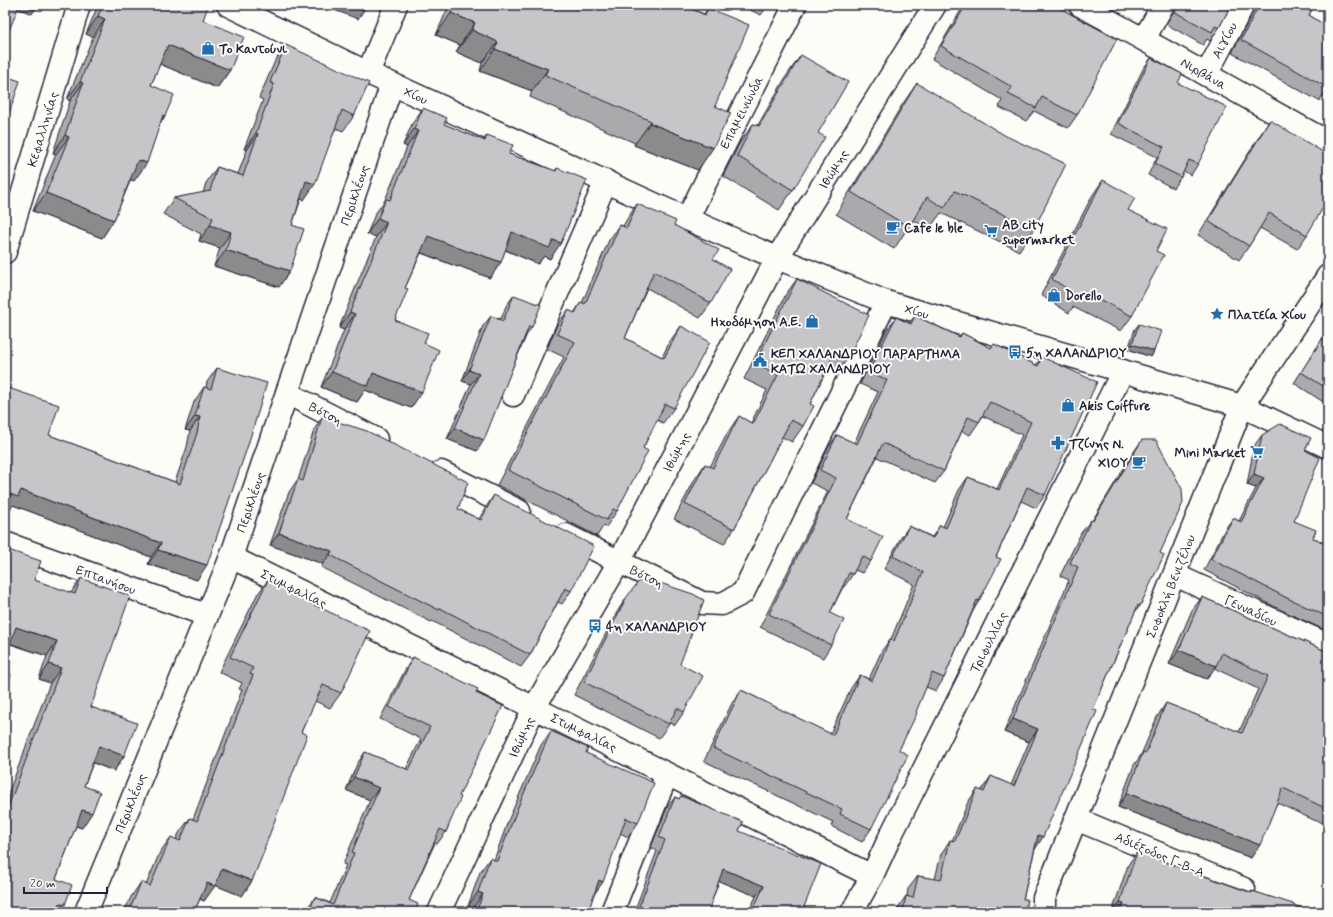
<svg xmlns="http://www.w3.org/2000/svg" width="1333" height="917" viewBox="0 0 1333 917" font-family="Mynerve,sans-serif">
<rect width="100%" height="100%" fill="#fdfcf7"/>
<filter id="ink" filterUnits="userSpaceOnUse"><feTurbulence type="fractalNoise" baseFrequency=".025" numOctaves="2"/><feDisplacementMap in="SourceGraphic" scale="8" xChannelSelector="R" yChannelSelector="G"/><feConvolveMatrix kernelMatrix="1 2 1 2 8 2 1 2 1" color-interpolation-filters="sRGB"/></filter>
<g filter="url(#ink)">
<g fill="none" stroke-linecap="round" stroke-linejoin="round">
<g stroke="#22223b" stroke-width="25">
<g id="minor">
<polyline points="228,5 368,73 687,219 777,258 886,302 1242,406 1328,447"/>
<path d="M1080 5C1163 49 1245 97 1328 142"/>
<polyline points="1144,39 1163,5"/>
<polyline points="368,73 396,5"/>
<polyline points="1206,75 1243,5"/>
<polyline points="687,219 795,5"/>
<polyline points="5,252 79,5"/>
<polyline points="287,393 376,439"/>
<polyline points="513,395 606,181"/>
<polyline points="441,472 519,511"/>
<polyline points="566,535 702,603 722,604 743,593 886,302"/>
<polyline points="5,543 206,615"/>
<polyline points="231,557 872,876"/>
<polyline points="1175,575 1328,645"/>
<polyline points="1076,819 1244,889"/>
<polyline points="86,912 231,557 392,84"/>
<polyline points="439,912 534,708 619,562 777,258 935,5"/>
<polyline points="612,912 667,774"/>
<polyline points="852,912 872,876 889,839 1123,371"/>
<polyline points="1044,912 1044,898 1242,406 1328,276"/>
</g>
</g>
<use href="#minor" stroke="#fdfcf7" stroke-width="22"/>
</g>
<g fill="#aaaaac" stroke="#22223b">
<polygon points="98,5 205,5 203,20 230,70 217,88 160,64 151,85 165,116 160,124 134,181 131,179 114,220 102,238 33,211 56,154 53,153 70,101 67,99 93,37 86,34"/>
<polygon points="449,5 683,5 704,14 708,8 715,106 698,170 634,145 635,143 530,97 532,91 480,71 482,63 456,52 460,45 436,35"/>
<polygon points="739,5 768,5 761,15"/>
<polygon points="964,5 1054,5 1077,115 1068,128 1034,111 1026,121 999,107 1002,100 932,59"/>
<polygon points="1175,5 1231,5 1219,28 1210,41 1207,39 1203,45 1166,24 1174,11"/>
<polygon points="1255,5 1314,5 1309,15 1326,26 1328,23 1328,98 1323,95 1319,101 1232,53 1254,10"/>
<polygon points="286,45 354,116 343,131 336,128 304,200 301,199 292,225 279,287 214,266 220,248 199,241 201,234 163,214 174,198 203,193 206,183 217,167 238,174 247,150 244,149 263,100 259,98 275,61"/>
<polygon points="801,55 818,133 793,190 779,210 723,176 739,144 753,124 758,125 787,75"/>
<polygon points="1151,58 1178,83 1198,164 1191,175 1183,171 1181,177 1173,188 1148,175 1157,157 1111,134 1143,69"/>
<polygon points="917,83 1034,229 1019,251 941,213 929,229 913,220 894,249 836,214 902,105"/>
<polygon points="423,108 444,124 483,141 487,135 509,154 555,171 557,168 550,259 544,256 538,264 505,250 501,262 490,278 459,266 458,267 421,253 405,288 395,320 424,343 411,408 365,390 357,402 321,387 344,330 339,328 376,237 367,234 375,214 385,200 407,147 403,145 412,124"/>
<polygon points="1270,120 1307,235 1297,249 1260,228 1249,246 1239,260 1198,235 1260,135"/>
<polygon points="1103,180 1128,210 1156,251 1132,316 1121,331 1073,307 1069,313 1041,295 1092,196"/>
<polygon points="637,204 674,225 713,259 711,303 700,318 647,288 625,338 662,357 670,341 681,326 674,408 663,423 657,420 643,448 617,511 606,527 604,525 597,536 497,485 564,357 547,349 557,325 568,310 574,313 581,302 582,303 609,240 620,225 623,226 627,219"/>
<polygon points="797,279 848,358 837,373 827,369 810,404 803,426 792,442 782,437 734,529 724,544 674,519 695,479 705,464 710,467 728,432 739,416 751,423 767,390 744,379 786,294"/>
<polygon points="514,295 532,327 525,337 477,451 447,439 471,384 462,381 483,326 491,316 501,319 506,306"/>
<polygon points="915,316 959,336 962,333 991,348 994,344 1036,365 1042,357 1045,495 1036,508 1021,501 996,557 979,601 973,611 944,678 936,691 926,687 899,750 871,829 862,842 831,826 833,822 704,761 732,703 741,690 830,734 851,688 860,675 869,679 881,652 890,639 891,639 914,584 884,569 900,539 909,526 932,537 940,525 943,527 959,490 968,477 997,489 1022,435 983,416 979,422 970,435 962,431 944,471 935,483 877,457 847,519 871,561 862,573 855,570 853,574 844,587 843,587 830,613 831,645 823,658 760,627 828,491 811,483 828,448 837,435 854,443 878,392 860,384 887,330 896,317 909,323"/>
<polygon points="1139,324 1154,351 1151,357 1128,349 1135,329"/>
<polygon points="1328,330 1328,405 1294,383"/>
<polygon points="217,368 197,580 148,564 151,557 13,505 8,511 5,510 5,387 49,435 175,482 187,447 190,431 185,430 194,402 204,387 206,388 207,382"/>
<polygon points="322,417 458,509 479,519 486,507 494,495 571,591 562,604 558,602 530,655 521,667 432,621 431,622 321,567 323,564 270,545 289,492 298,479 298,480 314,430"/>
<polygon points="1262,435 1305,450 1294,521 1313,538 1328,545 1328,626 1325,630 1279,609 1204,570 1225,529 1233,518 1239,521 1256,488 1247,485 1254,446"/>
<polygon points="1142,440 1160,553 1140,606 1135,612 1093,709 1035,849 1023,899 1025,912 896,912 897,909 906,896 907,896 908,889 918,876 935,879 941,854 950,840 952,841 968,802 977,789 981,791 991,776 1011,785 1029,742 1004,732 1069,580 1060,576 1081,533 1091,520 1092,521 1133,453"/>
<polygon points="81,578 91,707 124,756 114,771 93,763 84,786 82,828 76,826 56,879 5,912 5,802 50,683 39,679 47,656 10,644 34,580 71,593"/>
<polygon points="268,580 310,603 341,693 330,708 315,701 301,732 252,881 242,896 215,885 204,901 200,899 194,912 124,912 131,897 141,882 146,885 160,852 171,837 176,840 179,833 190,818 193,819 242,690 239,689 242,683 219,672 257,595"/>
<polygon points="1202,597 1328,652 1328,826 1317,820 1316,821 1277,803 1251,858 1118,807 1134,765 1141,755 1157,717 1166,703 1239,732 1258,689 1214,668 1207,679 1169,664 1192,610"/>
<polygon points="626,598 684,712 675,725 670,723 659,738 574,695 617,612"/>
<polygon points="413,657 476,693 459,796 446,832 437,844 435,843 409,900 415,912 305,912 315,897 330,903 346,865 343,864 370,800 346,790 357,764 365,752 406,769 421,739 380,719 405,670"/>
<polygon points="551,731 586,753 638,823 628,837 620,833 594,893 588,912 472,912 473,908 468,906 480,872 490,858 494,860 508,821 541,745"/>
<polygon points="681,796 739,831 802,912 749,912 756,896 719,881 708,912 634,912 657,851 651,847 667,808 675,797 679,799"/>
<polygon points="1137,852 1251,892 1252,891 1293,905 1315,912 1112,912 1128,865"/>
</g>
<g fill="#8b8b8c" stroke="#22223b">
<polygon points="13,5 38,5 32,14 12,6"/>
<polygon points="321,5 367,5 358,19"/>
<polygon points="451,13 475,23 460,45 436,35"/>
<polygon points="98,16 105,19 93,37 86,34"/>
<polygon points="472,30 498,42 482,63 456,52"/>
<polygon points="168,45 230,70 217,88 155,62"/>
<polygon points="495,49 548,69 532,91 480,71"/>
<polygon points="80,82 83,83 70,101 67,99"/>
<polygon points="163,115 165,116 153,134"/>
<polygon points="650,123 713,148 698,170 634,145"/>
<polygon points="414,129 418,131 407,147 403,145"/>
<polygon points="256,133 258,134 247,150 244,149"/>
<polygon points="65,135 69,137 56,154 53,153"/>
<polygon points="138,160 147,163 134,181 126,178"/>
<polygon points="306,181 315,184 304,200 295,197"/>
<polygon points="46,193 114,220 102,238 33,211"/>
<polygon points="378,218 387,222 376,237 367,234"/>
<polygon points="210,225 231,232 220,248 199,241"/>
<polygon points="512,232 553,240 561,243 550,259 544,256 538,264 501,248"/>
<polygon points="428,236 470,251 501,262 490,278 459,266 458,267 417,251"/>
<polygon points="226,250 290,271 279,287 214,266"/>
<polygon points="350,312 355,314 344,330 339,328"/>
<polygon points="1132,344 1154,351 1151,357 1128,349"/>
<polygon points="469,370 479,374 471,384 462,381"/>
<polygon points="332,372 373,373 422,392 411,408 365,390 357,402 321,387"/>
<polygon points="195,416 200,417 190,431 185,430"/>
<polygon points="455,428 484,440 477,451 447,439"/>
<polygon points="1254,474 1264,478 1256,488 1247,485"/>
<polygon points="21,490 161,543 151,557 13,505 8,511 5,510 5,492"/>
<polygon points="279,533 332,551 323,564 270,545"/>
<polygon points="158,550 207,565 197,580 148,564"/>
<polygon points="16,627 57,641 47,656 6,642"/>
<polygon points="1179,650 1216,666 1207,679 1169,664"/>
<polygon points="49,664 61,668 50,683 39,679"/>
<polygon points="1013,719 1038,729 1029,742 1004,732"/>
<polygon points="99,746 124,756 114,771 89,761"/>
<polygon points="354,777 379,788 370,800 346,790"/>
<polygon points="1127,793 1260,845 1251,858 1118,807"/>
<polygon points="82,810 92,813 82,828 72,825"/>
<polygon points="1038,835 1043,837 1034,851"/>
<polygon points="222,869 252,881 242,896 212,884"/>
<polygon points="723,869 764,886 756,896 716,880"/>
<polygon points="599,880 603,882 593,896"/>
<polygon points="207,883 215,886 204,901 197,898"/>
<polygon points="478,892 483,894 473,908 468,906"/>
<polygon points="1120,902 1124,903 1118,912 1112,912"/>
<polygon points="60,903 65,905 60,912 54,912"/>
</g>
<g fill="#c6c6c8" stroke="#22223b">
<polygon points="5,5 19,5 5,41"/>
<polygon points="103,5 205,5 208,6 203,20 244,37 230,70 168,45 151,85 174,95 165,116 163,115 147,163 138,160 114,220 46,193 69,137 65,135 83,83 80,82 105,19 98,16"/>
<polygon points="455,5 683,5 705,15 708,8 749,25 715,106 731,113 713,148 650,123 651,121 545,75 548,69 495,49 498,42 472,30 475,23 451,13"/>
<polygon points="966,5 1054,5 1117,39 1077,115 1042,97 1036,108 1008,94 1012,87 941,46"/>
<polygon points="1179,5 1231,5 1219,28 1215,26 1212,32 1175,12"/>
<polygon points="1259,5 1314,5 1309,15 1326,26 1328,23 1328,88 1241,40"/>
<polygon points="286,45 369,83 354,116 342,110 315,184 306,181 292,225 304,229 290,271 226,250 231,232 210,225 213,218 174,198 210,191 217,167 243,176 258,134 256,133 274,84 270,82"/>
<polygon points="801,55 848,82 818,133 825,137 793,190 737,156 753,124 759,126"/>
<polygon points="1151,58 1182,74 1178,83 1227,107 1198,164 1189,160 1181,177 1155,164 1164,147 1118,123"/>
<polygon points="5,76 20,81 5,126"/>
<polygon points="917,83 1006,136 1066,164 1034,229 955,191 944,208 927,197 909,227 851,192"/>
<polygon points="423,108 447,118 444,124 485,141 487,135 513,145 509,154 556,171 557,168 587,180 561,243 553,240 549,248 512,232 501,262 470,251 469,252 428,236 405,288 408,289 395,320 428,333 424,343 439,350 422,392 373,373 368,386 332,372 355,314 350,312 387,222 378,218 386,199 390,200 418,131 414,129"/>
<polygon points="1270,120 1328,155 1328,199 1307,235 1269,213 1249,246 1208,221"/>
<polygon points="1103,180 1135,198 1128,210 1167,229 1156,251 1164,255 1132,316 1083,291 1080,297 1052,279"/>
<polygon points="637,204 676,221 674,225 719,250 713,259 730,269 711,303 654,271 625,338 664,358 681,326 710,342 674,408 665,404 643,448 648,451 617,511 613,509 607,520 508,470 575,342 557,334 568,310 575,313 581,302 585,304 620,225 627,228"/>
<polygon points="797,279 869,315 848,358 835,352 810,404 814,406 803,426 791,420 734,529 685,504 705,464 713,468 739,416 753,424 778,375 755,363"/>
<polygon points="514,295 541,305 532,327 529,326 484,440 455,428 479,374 469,370 491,316 503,321"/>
<polygon points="915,316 960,337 962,333 991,348 994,344 1038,366 1042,357 1097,382 1045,495 1027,487 996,557 1001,559 979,601 977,600 944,678 932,673 916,712 917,713 899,750 908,755 871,829 840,814 842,809 713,748 741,690 833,735 860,675 872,681 890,639 894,641 923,572 893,556 909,526 933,538 940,525 946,528 968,477 999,490 1031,422 990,402 979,422 968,417 944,471 883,443 847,519 883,537 871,561 862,556 853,574 849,573 830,613 844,620 831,645 769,614 836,478 820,470 837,435 857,444 887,380 869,371 896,317 911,324"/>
<polygon points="1139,324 1161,331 1154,351 1132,344"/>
<polygon points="1328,330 1328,389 1301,372"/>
<polygon points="217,368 267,383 247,448 207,565 158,550 161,543 21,490 18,497 5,492 5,387 59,405 49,435 180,484 197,433 200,417 195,416 204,387 211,389"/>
<polygon points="322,417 367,431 468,482 458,509 481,520 494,495 594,546 571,591 565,588 530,655 440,608 439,610 330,555 332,551 279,533 298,479 303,481"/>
<polygon points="1280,424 1311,438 1305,450 1320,458 1294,521 1316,530 1313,538 1328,545 1328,617 1287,598 1211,559 1233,518 1241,522 1264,478 1254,474 1262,435"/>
<polygon points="1142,440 1156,440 1182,489 1183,503 1160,553 1164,555 1140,606 1138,605 1093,709 1097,711 1043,837 1038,835 1023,899 1027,899 1025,912 903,912 906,896 913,898 918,876 941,880 950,840 955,841 977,789 984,792 991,776 1014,786 1038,729 1013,719 1078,567 1070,563 1091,520 1093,521"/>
<polygon points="5,549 41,561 34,580 75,594 81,578 130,596 91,707 137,723 124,756 99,746 84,786 100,792 92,813 82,810 56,879 72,885 65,905 60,903 57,912 5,912 5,815 61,668 49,664 57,641 16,627 5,658"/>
<polygon points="642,577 693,594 704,600 680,664 703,676 684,712 677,708 669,724 584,682 626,598"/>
<polygon points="268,580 311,600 310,603 370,631 341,693 323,685 301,732 307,735 264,849 265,849 252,881 222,869 215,886 207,883 194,912 129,912 141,882 150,886 171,837 180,841 190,818 197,821 253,675 250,674 253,668 230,657"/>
<polygon points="1202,597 1328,652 1328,807 1326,806 1325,808 1283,788 1260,845 1127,793 1143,752 1146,753 1166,703 1242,733 1268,676 1222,653 1216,666 1179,650"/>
<polygon points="413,657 478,689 476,693 503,706 459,796 461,797 446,832 440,829 409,900 418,904 415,912 309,912 315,897 333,905 354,853 352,852 379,788 354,777 365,752 409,770 430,727 389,707"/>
<polygon points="5,673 11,674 5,696"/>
<polygon points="551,731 588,748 586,753 654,783 638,823 626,818 603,882 599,880 588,912 476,912 483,894 478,892 490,858 497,861 518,807"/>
<polygon points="681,796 743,822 739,831 821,864 802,912 752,912 764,886 723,869 708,912 637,912 665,840 659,837 675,797 679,799"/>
<polygon points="1137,852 1252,893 1252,891 1293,904 1293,905 1315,912 1122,912 1124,903 1120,902"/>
</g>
</g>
<defs>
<g id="shop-bare" transform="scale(1.08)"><path d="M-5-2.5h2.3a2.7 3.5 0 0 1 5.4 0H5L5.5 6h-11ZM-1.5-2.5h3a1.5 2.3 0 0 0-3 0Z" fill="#1f6fb2" stroke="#fdfcf7" stroke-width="2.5" paint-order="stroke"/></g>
<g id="cafe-bare" transform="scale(1.08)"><path d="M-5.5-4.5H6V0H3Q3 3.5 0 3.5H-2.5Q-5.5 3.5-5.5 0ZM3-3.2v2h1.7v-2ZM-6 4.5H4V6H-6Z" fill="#1f6fb2" stroke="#fdfcf7" stroke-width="2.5" paint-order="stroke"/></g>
<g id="supermarket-bare" transform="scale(1.08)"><path d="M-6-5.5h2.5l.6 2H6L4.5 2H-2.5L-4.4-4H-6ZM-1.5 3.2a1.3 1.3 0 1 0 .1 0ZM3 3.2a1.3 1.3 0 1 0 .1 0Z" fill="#1f6fb2" stroke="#fdfcf7" stroke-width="2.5" paint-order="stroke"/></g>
<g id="sight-bare" transform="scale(1.08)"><path d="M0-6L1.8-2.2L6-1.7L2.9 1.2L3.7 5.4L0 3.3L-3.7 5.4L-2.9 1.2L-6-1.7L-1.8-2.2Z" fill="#1f6fb2" stroke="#fdfcf7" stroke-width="2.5" paint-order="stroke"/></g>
<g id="bus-bare" transform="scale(1.08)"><path d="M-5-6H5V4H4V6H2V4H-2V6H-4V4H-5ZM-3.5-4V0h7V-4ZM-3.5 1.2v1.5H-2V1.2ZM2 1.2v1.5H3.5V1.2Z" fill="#1f6fb2" stroke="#fdfcf7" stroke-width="2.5" paint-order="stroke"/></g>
<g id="civic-bare" transform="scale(1.08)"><path d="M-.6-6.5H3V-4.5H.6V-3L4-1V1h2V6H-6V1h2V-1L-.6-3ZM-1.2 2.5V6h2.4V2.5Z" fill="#1f6fb2" stroke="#fdfcf7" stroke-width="2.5" paint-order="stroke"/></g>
<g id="pharmacy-bare" transform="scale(1.08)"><path d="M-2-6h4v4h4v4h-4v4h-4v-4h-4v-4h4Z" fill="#1f6fb2" stroke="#fdfcf7" stroke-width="2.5" paint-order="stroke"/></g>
</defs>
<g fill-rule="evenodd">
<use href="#shop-bare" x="208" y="48"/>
<use href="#cafe-bare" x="893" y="227"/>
<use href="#supermarket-bare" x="991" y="231"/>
<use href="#shop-bare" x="1054" y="295"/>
<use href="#sight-bare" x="1217" y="314"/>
<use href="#shop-bare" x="812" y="321"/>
<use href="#bus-bare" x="1015" y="352"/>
<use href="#civic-bare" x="760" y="360"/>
<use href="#shop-bare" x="1068" y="405"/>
<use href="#pharmacy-bare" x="1058" y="443"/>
<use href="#supermarket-bare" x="1257" y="452"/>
<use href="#cafe-bare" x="1139" y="462"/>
<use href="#bus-bare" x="595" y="626"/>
</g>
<g text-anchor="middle" stroke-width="4" stroke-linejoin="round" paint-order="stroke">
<g font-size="13" fill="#22223b" stroke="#fdfcf7">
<text transform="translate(1224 40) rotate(-62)" y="5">Αιγίου</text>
<text transform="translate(1204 73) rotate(30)" y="5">Νιρβάνα</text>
<text transform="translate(416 95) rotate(24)" y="5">Χίου</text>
<text transform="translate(741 112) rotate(-63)" y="5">Επαμεινώνδα</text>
<text transform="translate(42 129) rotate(-73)" y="5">Κεφαλληνίας</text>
<text transform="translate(833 169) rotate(-58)" y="5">Ιθώμης</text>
<text transform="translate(354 195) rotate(-71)" y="5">Περικλέους</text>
<text transform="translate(917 311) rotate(16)" y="5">Χίου</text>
<text transform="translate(326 413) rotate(27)" y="5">Βότση</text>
<text transform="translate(676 452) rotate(-62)" y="5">Ιθώμης</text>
<text transform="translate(250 502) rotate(-71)" y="5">Περικλέους</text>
<text transform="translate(647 576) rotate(26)" y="5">Βότση</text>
<text transform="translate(106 579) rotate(20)" y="5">Επτανήσου</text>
<text transform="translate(1170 586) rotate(-68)" y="5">Σοφοκλή Βενιζέλου</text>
<text transform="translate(294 588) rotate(26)" y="5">Στυμφαλίας</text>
<text transform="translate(1251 610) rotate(25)" y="5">Γενναδίου</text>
<text transform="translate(988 642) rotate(-63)" y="5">Τριφυλλίας</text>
<text transform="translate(584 732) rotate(26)" y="5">Στυμφαλίας</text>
<text transform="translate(521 737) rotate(-65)" y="5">Ιθώμης</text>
<text transform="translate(130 803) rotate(-68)" y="5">Περικλέους</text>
<text transform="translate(1160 854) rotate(23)" y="5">Αδιέξοδος Γ-Β-Α</text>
</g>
<g font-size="13" font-weight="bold" fill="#22223b" stroke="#fdfcf7" text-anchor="start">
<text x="219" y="53">Το Καντούνι</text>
<text x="1002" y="229">AB city<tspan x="1002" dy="15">supermarket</tspan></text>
<text x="904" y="232">Cafe le ble</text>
<text x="1065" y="300">Dorello</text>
<text x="1228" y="319">Πλατεία Χίου</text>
<text x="801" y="326" text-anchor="end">Ηχοδόμηση Α.Ε.</text>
<text x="1026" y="357">5η ΧΑΛΑΝΔΡΙΟΥ</text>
<text x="771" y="358">ΚΕΠ ΧΑΛΑΝΔΡΙΟΥ ΠΑΡΑΡΤΗΜΑ<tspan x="771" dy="15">ΚΑΤΩ ΧΑΛΑΝΔΡΙΟΥ</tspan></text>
<text x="1079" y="410">Akis Coiffure</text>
<text x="1069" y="448">Τζίνης Ν.</text>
<text x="1246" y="457" text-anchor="end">Mini Market</text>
<text x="1128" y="467" text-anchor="end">ΧΙΟΥ</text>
<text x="606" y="631">4η ΧΑΛΑΝΔΡΙΟΥ</text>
</g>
</g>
<rect width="1333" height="917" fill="none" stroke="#fdfcf7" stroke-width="20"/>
<rect x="10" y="10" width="1313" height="897" fill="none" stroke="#22223b" stroke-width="1.5" filter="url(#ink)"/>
<path d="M24 887v6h83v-6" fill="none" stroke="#22223b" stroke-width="2"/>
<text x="30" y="887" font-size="12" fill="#22223b" stroke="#fdfcf7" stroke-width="3" paint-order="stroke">20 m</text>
</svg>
